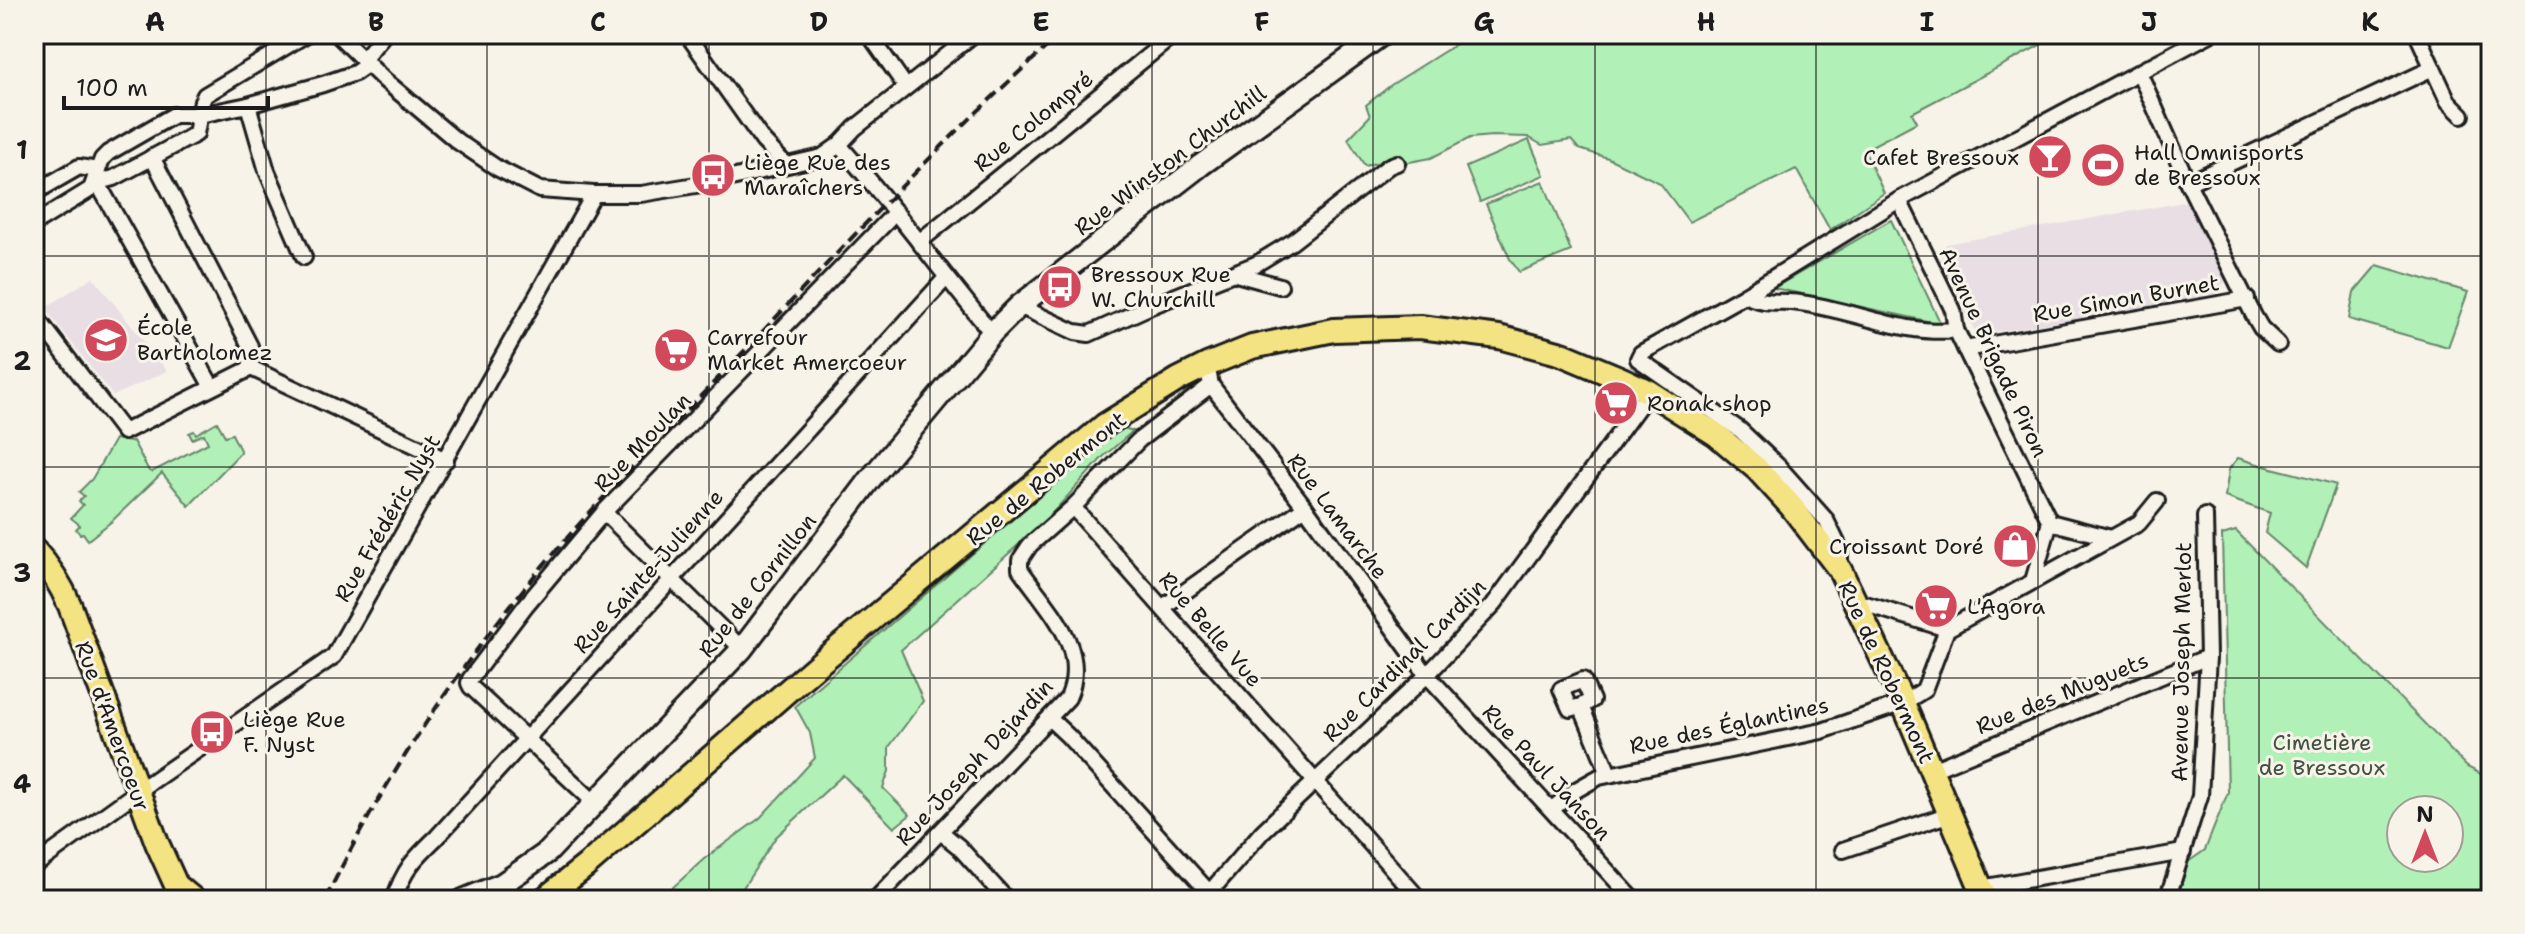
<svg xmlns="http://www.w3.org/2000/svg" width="2525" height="934" viewBox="0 0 2525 934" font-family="'Shantell Sans',sans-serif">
<rect width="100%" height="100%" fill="#f7f3e8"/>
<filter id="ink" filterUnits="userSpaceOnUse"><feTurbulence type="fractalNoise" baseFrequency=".0125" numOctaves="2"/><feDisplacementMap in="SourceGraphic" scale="16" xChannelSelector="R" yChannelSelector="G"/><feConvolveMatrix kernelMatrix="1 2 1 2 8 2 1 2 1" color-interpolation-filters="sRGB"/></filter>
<g filter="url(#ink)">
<g fill="#e8dee4">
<polygon points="2190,201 2228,277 2215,295 2002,331 1975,331 1940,260 1946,244"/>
<polygon points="93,277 167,371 113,396 45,308"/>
</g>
<g fill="#b1f1b8" stroke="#66866a" stroke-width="2" fill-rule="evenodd">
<polygon points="1472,34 2061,34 1912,113 1917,122 1864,150 1884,193 1830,230 1796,169 1689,222 1660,183 1608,158 1579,149 1571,140 1542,145 1528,137 1492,136 1470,138 1431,158 1404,163 1383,161 1365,166 1348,139 1370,116 1366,105 1391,85"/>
<polygon points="1529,140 1544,175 1480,202 1466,167"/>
<polygon points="1543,181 1571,251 1519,272 1510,259 1486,204"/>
<polygon points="1891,220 1941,324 1774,288"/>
<polygon points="2377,265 2468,292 2448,347 2349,319 2354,292"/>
<polygon points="217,422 225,436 232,434 241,452 189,506 162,473 112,521 88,540 83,533 80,534 76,529 80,525 71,518 83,505 79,501 84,496 79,492 92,479 115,439 130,442 133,441 149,471 152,472 208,443 204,434 192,439 189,433 194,431 196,434"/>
<polygon points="1120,427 1133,431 1103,457 1046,520 901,650 923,701 889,747 889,771 883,788 910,815 894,828 843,775 776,837 735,900 659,900 704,859 760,818 815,758 810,733 795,706"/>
<path d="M2238 458C2271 469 2303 475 2336 485L2306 568 2265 533 2270 513 2225 497 2229 469Z"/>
<path d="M2236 531 2467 767 2491 779V900H2177L2188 862 2205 850 2228 792 2222 535ZM2401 810H2449V858H2401Z"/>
</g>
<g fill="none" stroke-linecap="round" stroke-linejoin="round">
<g stroke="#1c1c1c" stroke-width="20">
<g id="minor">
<path d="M337 34 382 78 457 141 497 168 540 190 594 194H641L714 182 822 157 839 145C893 205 940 271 992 333"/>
<polyline points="687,34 763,141 786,165"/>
<polyline points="869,34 906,87"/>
<polyline points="2417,34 2448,101 2462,115"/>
<polyline points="363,60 384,34"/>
<polyline points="2139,72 2188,183 2254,316 2261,328 2278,344"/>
<polyline points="248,105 267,171 304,257"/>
<polyline points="839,145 855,128 974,34"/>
<polyline points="152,157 250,346 251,368 446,460"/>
<polyline points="95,178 103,181 114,178 196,134 202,101 205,95 307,34"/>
<polyline points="94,183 101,189 212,387"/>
<polyline points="2188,183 2433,68"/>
<polyline points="34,193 79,167 98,170"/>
<polyline points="1899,200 1953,310 1956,330 2050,522 2033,581"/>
<polyline points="34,224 91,189 102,159 108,153 174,115 200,115 248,105 323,84 355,73 368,64"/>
<polyline points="919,242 1175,34"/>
<polyline points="1236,274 1280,286"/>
<path d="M1745 295C1763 305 1781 300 1800 303 1852 309 1903 336 1956 330"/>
<polyline points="1019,306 1075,332 1089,334 1151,306 1256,264 1292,242 1389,166 1397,163"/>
<polyline points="34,314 124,432 251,368"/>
<polyline points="1965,349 2247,299"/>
<polyline points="1211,385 1305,507 1427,675 1634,900"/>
<polyline points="1073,507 1420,900"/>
<polyline points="604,512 742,649"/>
<polyline points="2050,522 2111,538"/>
<polyline points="1840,570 1840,549 1826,520 1778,466 1740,430 1638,359 1641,353 1745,295 1899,200 2210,34"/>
<polyline points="1856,601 1947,629"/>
<polyline points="1163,607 1305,507"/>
<polyline points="1581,706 1570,709 1561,689 1583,680 1592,700 1581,706 1609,774"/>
<polyline points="1050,719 1068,736 1216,900"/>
<polyline points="1932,770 2208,657"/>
<polyline points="594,802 471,687 469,683 470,679 526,605 604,512 896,212"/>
<polyline points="1552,809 1576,790 1599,777 1822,731 1903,703 1924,690 1947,629 2139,523 2157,501"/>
<polyline points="942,833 959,847 1007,900"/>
<polyline points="1843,850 1950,814"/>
<polyline points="34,866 138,791 334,656 594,194"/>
<polyline points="1981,888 2183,852"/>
<path d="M394 900C403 870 415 858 437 837L946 278"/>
<path d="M875 900 1068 698C1090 648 1047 608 1020 569V560L1030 545 1073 507 1139 440 1211 385 1207 365"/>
<polyline points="1203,900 1262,832 1427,675 1494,604 1649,392"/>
<polyline points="2167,900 2200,796 2208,657 2205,516"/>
</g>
</g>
<g stroke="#1c1c1c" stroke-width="26">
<polyline id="secondary" points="463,900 502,884 548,852 742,649 872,477 992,333 1019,306 1201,165 1383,34"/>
</g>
<g stroke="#1c1c1c" stroke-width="28">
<g id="primary">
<path d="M34 550C50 567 61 585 70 606L157 843 176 885 194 900"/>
<polyline points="543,900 587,865 815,667 1105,425 1179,379 1207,365 1252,347 1334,330 1420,327 1499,337 1562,354 1624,380 1649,392 1717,435 1757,469 1791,506 1840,570 1903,703 1986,900"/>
</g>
</g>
<use href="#minor" stroke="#f7f3e8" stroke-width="14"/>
<use href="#secondary" stroke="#f7f3e8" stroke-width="20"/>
<use href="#primary" stroke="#f4e382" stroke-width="22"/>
<path stroke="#1c1c1c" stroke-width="4" stroke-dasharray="12 6" stroke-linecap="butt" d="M325 900C384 779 459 665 546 562 610 487 681 417 749 346 850 239 951 132 1061 34"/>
</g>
</g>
<path fill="none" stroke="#1c1c1c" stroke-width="2" stroke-opacity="0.55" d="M266 34V900M487 34V900M709 34V900M930 34V900M1152 34V900M1373 34V900M1595 34V900M1816 34V900M2038 34V900M2259 34V900M34 256H2491M34 467H2491M34 678H2491"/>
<defs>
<g id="bar-disc" transform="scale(2.3)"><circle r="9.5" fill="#d1495b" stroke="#f7f3e8"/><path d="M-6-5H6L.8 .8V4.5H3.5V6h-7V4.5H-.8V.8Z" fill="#fff"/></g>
<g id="stadium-disc" transform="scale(2.3)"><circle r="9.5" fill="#d1495b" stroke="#f7f3e8"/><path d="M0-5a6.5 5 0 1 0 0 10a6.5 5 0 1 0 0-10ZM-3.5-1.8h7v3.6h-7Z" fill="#fff"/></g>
<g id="bus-disc" transform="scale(2.3)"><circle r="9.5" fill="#d1495b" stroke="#f7f3e8"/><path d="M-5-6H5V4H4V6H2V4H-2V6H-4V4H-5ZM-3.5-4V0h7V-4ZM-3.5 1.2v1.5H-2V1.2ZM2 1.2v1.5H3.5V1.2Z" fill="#fff"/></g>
<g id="school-disc" transform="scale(2.3)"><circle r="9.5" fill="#d1495b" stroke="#f7f3e8"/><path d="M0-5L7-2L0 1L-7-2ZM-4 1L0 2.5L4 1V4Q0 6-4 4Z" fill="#fff"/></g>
<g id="supermarket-disc" transform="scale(2.3)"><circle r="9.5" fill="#d1495b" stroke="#f7f3e8"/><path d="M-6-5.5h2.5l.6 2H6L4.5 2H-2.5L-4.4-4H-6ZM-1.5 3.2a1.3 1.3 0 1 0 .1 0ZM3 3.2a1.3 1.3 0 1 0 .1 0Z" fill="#fff"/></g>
<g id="shop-disc" transform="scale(2.3)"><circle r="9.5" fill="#d1495b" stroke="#f7f3e8"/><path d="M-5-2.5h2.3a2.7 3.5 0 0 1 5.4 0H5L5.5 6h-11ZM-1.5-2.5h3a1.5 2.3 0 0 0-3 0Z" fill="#fff"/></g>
</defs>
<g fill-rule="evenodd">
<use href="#bar-disc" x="2050" y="157"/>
<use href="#stadium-disc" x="2103" y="165"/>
<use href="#bus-disc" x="713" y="175"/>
<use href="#bus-disc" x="1060" y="287"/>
<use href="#school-disc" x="106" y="340"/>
<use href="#supermarket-disc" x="676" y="350"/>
<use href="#supermarket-disc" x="1616" y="403"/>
<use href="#shop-disc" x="2015" y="546"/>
<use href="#supermarket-disc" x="1936" y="606"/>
<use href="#bus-disc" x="212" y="732"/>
</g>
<g text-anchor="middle" stroke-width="6" stroke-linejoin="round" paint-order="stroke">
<g font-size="22" fill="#1c1c1c" stroke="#f7f3e8">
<text transform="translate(1033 121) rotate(-39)" y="8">Rue Colompré</text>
<text transform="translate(1170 160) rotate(-37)" y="8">Rue Winston Churchill</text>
<text transform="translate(2126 298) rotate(-10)" y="8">Rue Simon Burnet</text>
<text transform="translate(1994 352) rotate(65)" y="8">Avenue Brigade Piron</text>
<text transform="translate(642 442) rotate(-46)" y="8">Rue Moulan</text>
<text transform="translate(1046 478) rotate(-39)" y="8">Rue de Robermont</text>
<text transform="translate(1338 516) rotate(53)" y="8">Rue Lamarche</text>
<text transform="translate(387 518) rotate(-60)" y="8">Rue Frédéric Nyst</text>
<text transform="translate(648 571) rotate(-48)" y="8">Rue Sainte-Julienne</text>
<text transform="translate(757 585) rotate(-52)" y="8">Rue de Cornillon</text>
<text transform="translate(1211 629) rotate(49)" y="8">Rue Belle Vue</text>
<text transform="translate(1404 660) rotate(-45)" y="8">Rue Cardinal Cardijn</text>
<text transform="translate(2181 662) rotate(-89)" y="8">Avenue Joseph Merlot</text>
<text transform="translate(1887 672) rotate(65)" y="8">Rue de Robermont</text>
<text transform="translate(2062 693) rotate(-22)" y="8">Rue des Muguets</text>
<text transform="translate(1729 725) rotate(-12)" y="8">Rue des Églantines</text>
<text transform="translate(113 726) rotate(70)" y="8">Rue d'Amercoeur</text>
<text transform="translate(974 762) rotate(-47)" y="8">Rue Joseph Dejardin</text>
<text transform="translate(1547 772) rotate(47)" y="8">Rue Paul Janson</text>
</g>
<g font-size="22" fill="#1c1c1c" stroke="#f7f3e8" text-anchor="start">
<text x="2134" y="160">Hall Omnisports<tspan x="2134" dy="25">de Bressoux</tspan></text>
<text x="2019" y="165" text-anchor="end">Cafet Bressoux</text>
<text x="744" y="170">Liège Rue des<tspan x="744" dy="25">Maraîchers</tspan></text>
<text x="1091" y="282">Bressoux Rue<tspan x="1091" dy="25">W. Churchill</tspan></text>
<text x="137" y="335">École<tspan x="137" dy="25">Bartholomez</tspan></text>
<text x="707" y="345">Carrefour<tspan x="707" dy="25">Market Amercoeur</tspan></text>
<text x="1647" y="411">Ronak shop</text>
<text x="1984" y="554" text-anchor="end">Croissant Doré</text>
<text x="1967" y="614">L'Agora</text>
<text x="243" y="727">Liège Rue<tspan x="243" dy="25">F. Nyst</tspan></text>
</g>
<g font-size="22" fill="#415143" stroke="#f7f3e8">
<text x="2322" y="750">Cimetière<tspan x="2322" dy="25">de Bressoux</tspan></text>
</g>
</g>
<rect width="2525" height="934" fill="none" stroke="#f7f3e8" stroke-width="88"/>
<g transform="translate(2425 834)"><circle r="38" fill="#f7f3e8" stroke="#9f9d96" stroke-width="2"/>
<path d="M0-6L14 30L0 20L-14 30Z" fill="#d1495b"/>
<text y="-12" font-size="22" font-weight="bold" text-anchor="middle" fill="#1c1c1c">N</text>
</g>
<path d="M64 96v12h204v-12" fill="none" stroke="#1c1c1c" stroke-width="4"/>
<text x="76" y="96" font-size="24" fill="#1c1c1c" stroke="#f7f3e8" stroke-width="6" paint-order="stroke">100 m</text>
<rect x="44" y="44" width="2437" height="846" fill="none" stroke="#1c1c1c" stroke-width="3"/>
<g font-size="26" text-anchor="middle" font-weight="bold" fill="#1c1c1c">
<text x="155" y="31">A</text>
<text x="376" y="31">B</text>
<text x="598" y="31">C</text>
<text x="819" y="31">D</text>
<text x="1041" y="31">E</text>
<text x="1262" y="31">F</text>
<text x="1484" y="31">G</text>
<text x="1706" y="31">H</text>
<text x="1927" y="31">I</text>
<text x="2149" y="31">J</text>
<text x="2370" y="31">K</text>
<text x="22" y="159">1</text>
<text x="22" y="370">2</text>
<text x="22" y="582">3</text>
<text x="22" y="793">4</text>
</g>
</svg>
